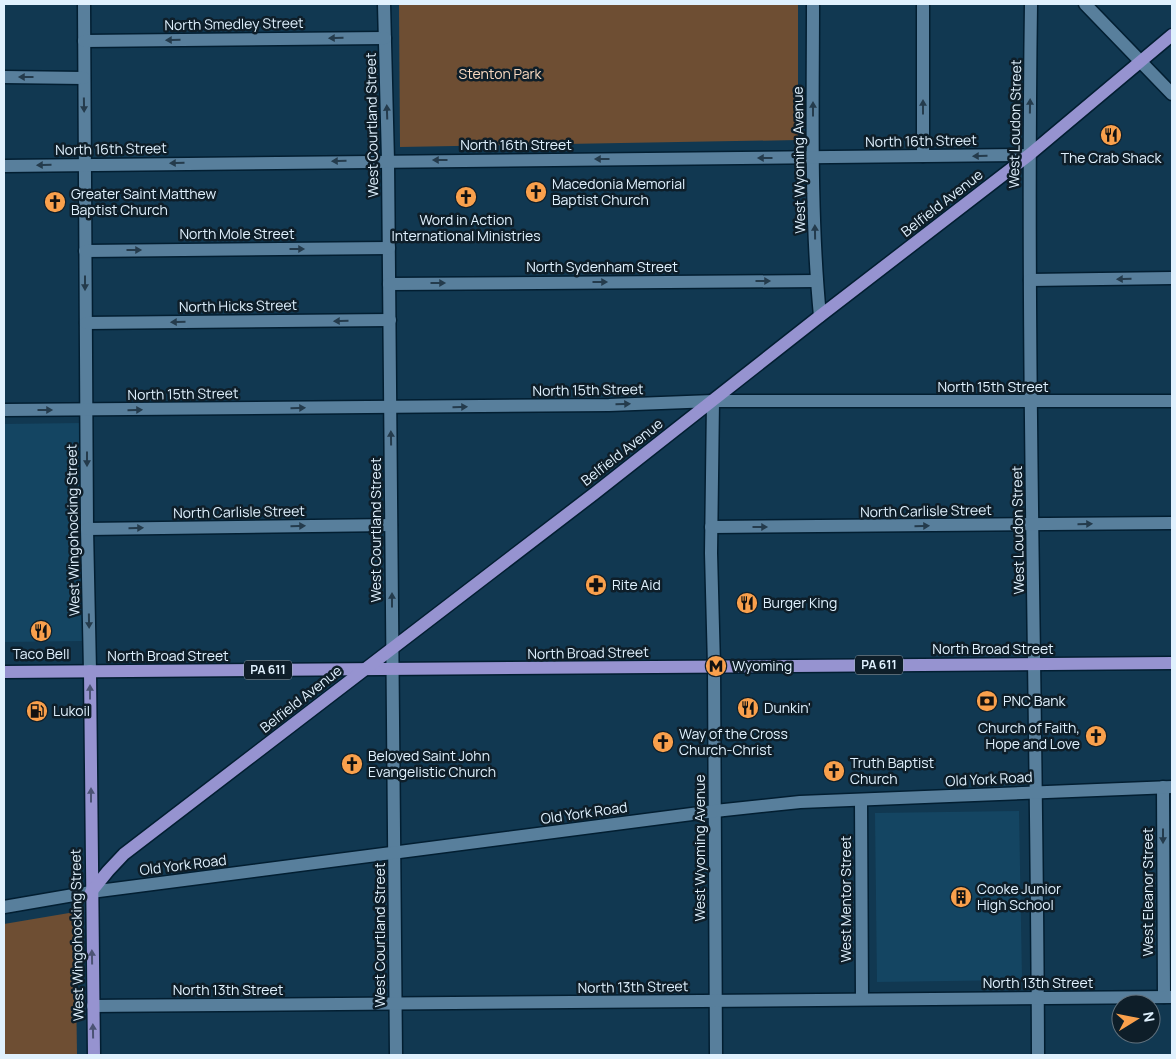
<svg xmlns="http://www.w3.org/2000/svg" width="1176" height="1059" viewBox="0 0 1176 1059" font-family="Manrope,sans-serif">
<rect width="100%" height="100%" fill="#113851"/>
<g fill="#144562">
<polygon points="81,423 84,641 4,642 4,424"/>
<polygon points="1019,811 1022,980 877,982 875,813"/>
</g>
<g fill="#6e4e33">
<polygon points="399,4 798,4 798,140 400,147"/>
<polygon points="75,912 77,1055 4,1055 4,924"/>
</g>
<g fill="none" stroke-linecap="round" stroke-linejoin="round">
<g stroke="#021e31" stroke-width="15">
<g id="minor">
<polyline points="84,4 87,529 90,671"/>
<polyline points="384,4 388,161 396,1055"/>
<path d="M813 4C813 108 810 213 820 316"/>
<path d="M1031 4C1026 354 1037 705 1038 1055"/>
<polyline points="1085,4 1172,94"/>
<polyline points="84,41 385,38"/>
<polyline points="4,77 84,78"/>
<polyline points="923,156 923,4"/>
<polyline points="4,166 1029,155"/>
<polyline points="85,251 389,248"/>
<polyline points="1030,280 1172,278"/>
<polyline points="389,284 816,281"/>
<polyline points="86,323 390,320"/>
<polyline points="713,401 711,553 714,666 716,1055"/>
<polyline points="4,410 609,405 713,401 1172,401"/>
<polyline points="711,527 1172,523"/>
<polyline points="87,529 391,525"/>
<polyline points="1163,787 1164,997"/>
<polyline points="861,800 862,998"/>
<polyline points="4,907 91,892 715,811 800,802 1172,787"/>
<path d="M93 1006C453 1004 813 998 1172 997"/>
</g>
</g>
<g stroke="#021e31" stroke-width="15">
<g id="major">
<polyline points="90,671 94,1055"/>
<polyline points="4,672 1172,663"/>
<polyline points="91,892 108,871 124,854 595,493 820,316 1029,155 1172,35"/>
</g>
</g>
<use href="#minor" stroke="#587f9c" stroke-width="12"/>
<use href="#major" stroke="#9693d0" stroke-width="12"/>
</g>
<defs><path id="oneway-solid" d="M-6-.8H1V-3.2L6.5 0L1 3.2V.8H-6Z" transform="scale(1.25)"/></defs>
<g fill="#243b4c">
<use href="#oneway-solid" transform="translate(336 38) rotate(179)"/>
<use href="#oneway-solid" transform="translate(173 40) rotate(179)"/>
<use href="#oneway-solid" transform="translate(26 77) rotate(-180)"/>
<use href="#oneway-solid" transform="translate(84 105) rotate(89)"/>
<use href="#oneway-solid" transform="translate(1030 106) rotate(-89)"/>
<use href="#oneway-solid" transform="translate(923 107) rotate(-90)"/>
<use href="#oneway-solid" transform="translate(813 109) rotate(-90)"/>
<use href="#oneway-solid" transform="translate(387 112) rotate(-92)"/>
<use href="#oneway-solid" transform="translate(980 156) rotate(179)"/>
<use href="#oneway-solid" transform="translate(765 158) rotate(180)"/>
<use href="#oneway-solid" transform="translate(602 159) rotate(180)"/>
<use href="#oneway-solid" transform="translate(440 160) rotate(180)"/>
<use href="#oneway-solid" transform="translate(339 161) rotate(179)"/>
<use href="#oneway-solid" transform="translate(177 163) rotate(179)"/>
<use href="#oneway-solid" transform="translate(44 165) rotate(179)"/>
<use href="#oneway-solid" transform="translate(815 232) rotate(-91)"/>
<use href="#oneway-solid" transform="translate(297 249)"/>
<use href="#oneway-solid" transform="translate(134 250)"/>
<use href="#oneway-solid" transform="translate(1124 279) rotate(179)"/>
<use href="#oneway-solid" transform="translate(763 281)"/>
<use href="#oneway-solid" transform="translate(600 282)"/>
<use href="#oneway-solid" transform="translate(85 283) rotate(90)"/>
<use href="#oneway-solid" transform="translate(438 283)"/>
<use href="#oneway-solid" transform="translate(341 321) rotate(179)"/>
<use href="#oneway-solid" transform="translate(178 322) rotate(179)"/>
<use href="#oneway-solid" transform="translate(623 404) rotate(-2)"/>
<use href="#oneway-solid" transform="translate(460 407) rotate(-1)"/>
<use href="#oneway-solid" transform="translate(298 408) rotate(-1)"/>
<use href="#oneway-solid" transform="translate(45 410)"/>
<use href="#oneway-solid" transform="translate(135 410) rotate(-1)"/>
<use href="#oneway-solid" transform="translate(391 438) rotate(-91)"/>
<use href="#oneway-solid" transform="translate(87 459) rotate(90)"/>
<use href="#oneway-solid" transform="translate(1085 524) rotate(-1)"/>
<use href="#oneway-solid" transform="translate(298 526) rotate(-1)"/>
<use href="#oneway-solid" transform="translate(922 526) rotate(-1)"/>
<use href="#oneway-solid" transform="translate(760 527)"/>
<use href="#oneway-solid" transform="translate(136 528) rotate(-1)"/>
<use href="#oneway-solid" transform="translate(392 600) rotate(-90)"/>
<use href="#oneway-solid" transform="translate(89 621) rotate(89)"/>
<use href="#oneway-solid" transform="translate(1163 836) rotate(90)"/>
</g>
<g fill="#4b5374">
<use href="#oneway-solid" transform="translate(90 692) rotate(-90)"/>
<use href="#oneway-solid" transform="translate(91 795) rotate(-90)"/>
<use href="#oneway-solid" transform="translate(92 957) rotate(-91)"/>
<use href="#oneway-solid" transform="translate(93 1031) rotate(-91)"/>
</g>
<defs>
<g id="restaurant-disc" transform="scale(1.125)"><circle r="9.5" fill="#f9a04c" stroke="#0e1e29"/><path d="M-5-6h1v4h1v-4h1v4h1v-4h1v5L-1.5 .5V6h-2V.5L-5-1ZM5-6V6H3V1.5H1.5Q1.5-4 5-6Z" fill="#111"/></g>
<g id="church-disc" transform="scale(1.125)"><circle r="9.5" fill="#f9a04c" stroke="#0e1e29"/><path d="M-1.2-6h2.4v3.5h3.3v2.4h-3.3V6h-2.4V-.1h-3.3v-2.4h3.3Z" fill="#111"/></g>
<g id="pharmacy-disc" transform="scale(1.125)"><circle r="9.5" fill="#f9a04c" stroke="#0e1e29"/><path d="M-2-6h4v4h4v4h-4v4h-4v-4h-4v-4h4Z" fill="#111"/></g>
<g id="metro-disc" transform="scale(1.125)"><circle r="9.5" fill="#f9a04c" stroke="#0e1e29"/><path d="M-5.5 5V-5H-3L0 0L3-5H5.5V5H3V-.5L0 4L-3-.5V5Z" fill="#111"/></g>
<g id="bank-disc" transform="scale(1.125)"><circle r="9.5" fill="#f9a04c" stroke="#0e1e29"/><path d="M-6-4H6V4H-6ZM0-2.3a2.3 2.3 0 1 0 0 4.6a2.3 2.3 0 1 0 0-4.6Z" fill="#111"/></g>
<g id="fuel-disc" transform="scale(1.125)"><circle r="9.5" fill="#f9a04c" stroke="#0e1e29"/><path d="M-5.5-6h7V0h2V4h1.3V-2.5L3-4.5l.8-.8L6-3V5H2.5V1h-1V6h-7ZM-4.2-4.7v3.2H.2V-4.7Z" fill="#111"/></g>
<g id="building-disc" transform="scale(1.125)"><circle r="9.5" fill="#f9a04c" stroke="#0e1e29"/><path d="M-4-6H4V6H1V3H-1V6H-4ZM-2.5-4.3h1.7v1.8h-1.7ZM.8-4.3h1.7v1.8H.8ZM-2.5-1h1.7V.8h-1.7ZM.8-1h1.7V.8H.8Z" fill="#111"/></g>
</defs>
<g fill-rule="evenodd">
<use href="#restaurant-disc" x="1111" y="135"/>
<use href="#church-disc" x="536" y="192"/>
<use href="#church-disc" x="466" y="197"/>
<use href="#church-disc" x="55" y="202"/>
<use href="#pharmacy-disc" x="596" y="585"/>
<use href="#restaurant-disc" x="747" y="603"/>
<use href="#restaurant-disc" x="41" y="631"/>
<use href="#metro-disc" x="716" y="666"/>
<use href="#bank-disc" x="987" y="701"/>
<use href="#restaurant-disc" x="748" y="708"/>
<use href="#fuel-disc" x="37" y="711"/>
<use href="#church-disc" x="1096" y="736"/>
<use href="#church-disc" x="663" y="742"/>
<use href="#church-disc" x="352" y="764"/>
<use href="#church-disc" x="834" y="771"/>
<use href="#building-disc" x="961" y="897"/>
</g>
<g text-anchor="middle" stroke-width="5" stroke-linejoin="round" paint-order="stroke">
<g fill="#0e1e29" stroke="#a1b2be" stroke-width="1">
<rect x="855" y="655.5" width="48" height="19" rx="4"/>
<rect x="244" y="660.5" width="48" height="19" rx="4"/>
</g>
<g font-size="12" font-weight="bold" fill="#e0f1fe">
<text x="879" y="669">PA 611</text>
<text x="268" y="674">PA 611</text>
</g>
<g font-size="14" fill="#e0f1fe" stroke="#0e1e29">
<text transform="translate(234 24) rotate(-1)" y="5">North Smedley Street</text>
<text transform="translate(1015 124) rotate(-89)" y="5">West Loudon Street</text>
<text transform="translate(372 125) rotate(-91)" y="5">West Courtland Street</text>
<text transform="translate(921 141) rotate(-1)" y="5">North 16th Street</text>
<text x="516" y="150">North 16th Street</text>
<text transform="translate(111 149) rotate(-1)" y="5">North 16th Street</text>
<text transform="translate(799 160) rotate(-91)" y="5">West Wyoming Avenue</text>
<text transform="translate(942 203) rotate(-38)" y="5">Belfield Avenue</text>
<text x="237" y="239">North Mole Street</text>
<text x="602" y="272">North Sydenham Street</text>
<text transform="translate(238 306) rotate(-1)" y="5">North Hicks Street</text>
<text x="993" y="392">North 15th Street</text>
<text transform="translate(588 390) rotate(-1)" y="5">North 15th Street</text>
<text transform="translate(183 394) rotate(-1)" y="5">North 15th Street</text>
<text transform="translate(622 452) rotate(-38)" y="5">Belfield Avenue</text>
<text transform="translate(926 511) rotate(-1)" y="5">North Carlisle Street</text>
<text transform="translate(239 512) rotate(-1)" y="5">North Carlisle Street</text>
<text transform="translate(73 530) rotate(-91)" y="5">West Wingohocking Street</text>
<text transform="translate(376 530) rotate(-90)" y="5">West Courtland Street</text>
<text transform="translate(1018 530) rotate(-91)" y="5">West Loudon Street</text>
<text x="993" y="654">North Broad Street</text>
<text transform="translate(588 653) rotate(-1)" y="5">North Broad Street</text>
<text x="168" y="661">North Broad Street</text>
<text transform="translate(301 699) rotate(-38)" y="5">Belfield Avenue</text>
<text transform="translate(989 779) rotate(-3)" y="5">Old York Road</text>
<text transform="translate(584 813) rotate(-8)" y="5">Old York Road</text>
<text transform="translate(700 848) rotate(-90)" y="5">West Wyoming Avenue</text>
<text transform="translate(183 865) rotate(-7)" y="5">Old York Road</text>
<text transform="translate(1148 892) rotate(-90)" y="5">West Eleanor Street</text>
<text transform="translate(846 899) rotate(-90)" y="5">West Mentor Street</text>
<text transform="translate(77 935) rotate(-91)" y="5">West Wingohocking Street</text>
<text transform="translate(380 935) rotate(-90)" y="5">West Courtland Street</text>
<text x="1038" y="988">North 13th Street</text>
<text transform="translate(633 987) rotate(-1)" y="5">North 13th Street</text>
<text x="228" y="995">North 13th Street</text>
</g>
<g font-size="14" fill="#f9d9c0" stroke="#0e1e29">
<text x="500" y="79">Stenton Park</text>
</g>
<g font-size="14" fill="#e0f1fe" stroke="#0e1e29" text-anchor="start">
<text x="1111" y="163" text-anchor="middle">The Crab Shack</text>
<text x="552" y="189">Macedonia Memorial<tspan x="552" dy="16">Baptist Church</tspan></text>
<text x="71" y="199">Greater Saint Matthew<tspan x="71" dy="16">Baptist Church</tspan></text>
<text x="466" y="225" text-anchor="middle">Word in Action<tspan x="466" dy="16">International Ministries</tspan></text>
<text x="612" y="590">Rite Aid</text>
<text x="763" y="608">Burger King</text>
<text x="41" y="659" text-anchor="middle">Taco Bell</text>
<text x="732" y="671">Wyoming</text>
<text x="1003" y="706">PNC Bank</text>
<text x="764" y="713">Dunkin'</text>
<text x="53" y="716">Lukoil</text>
<text x="1080" y="733" text-anchor="end">Church of Faith,<tspan x="1080" dy="16">Hope and Love</tspan></text>
<text x="679" y="739">Way of the Cross<tspan x="679" dy="16">Church-Christ</tspan></text>
<text x="368" y="761">Beloved Saint John<tspan x="368" dy="16">Evangelistic Church</tspan></text>
<text x="850" y="768">Truth Baptist<tspan x="850" dy="16">Church</tspan></text>
<text x="977" y="894">Cooke Junior<tspan x="977" dy="16">High School</tspan></text>
</g>
</g>
<rect width="1176" height="1059" fill="none" stroke="#e0f1fe" stroke-width="10"/>
<g transform="translate(1136 1019) rotate(80)"><circle r="24" fill="#0e1e29" stroke="#62727e"/>
<path d="M0-4L9 19L0 12L-9 19Z" fill="#f9a04c"/>
<text y="-8" font-size="14" font-weight="bold" text-anchor="middle" fill="#e0f1fe">N</text>
</g>
</svg>
